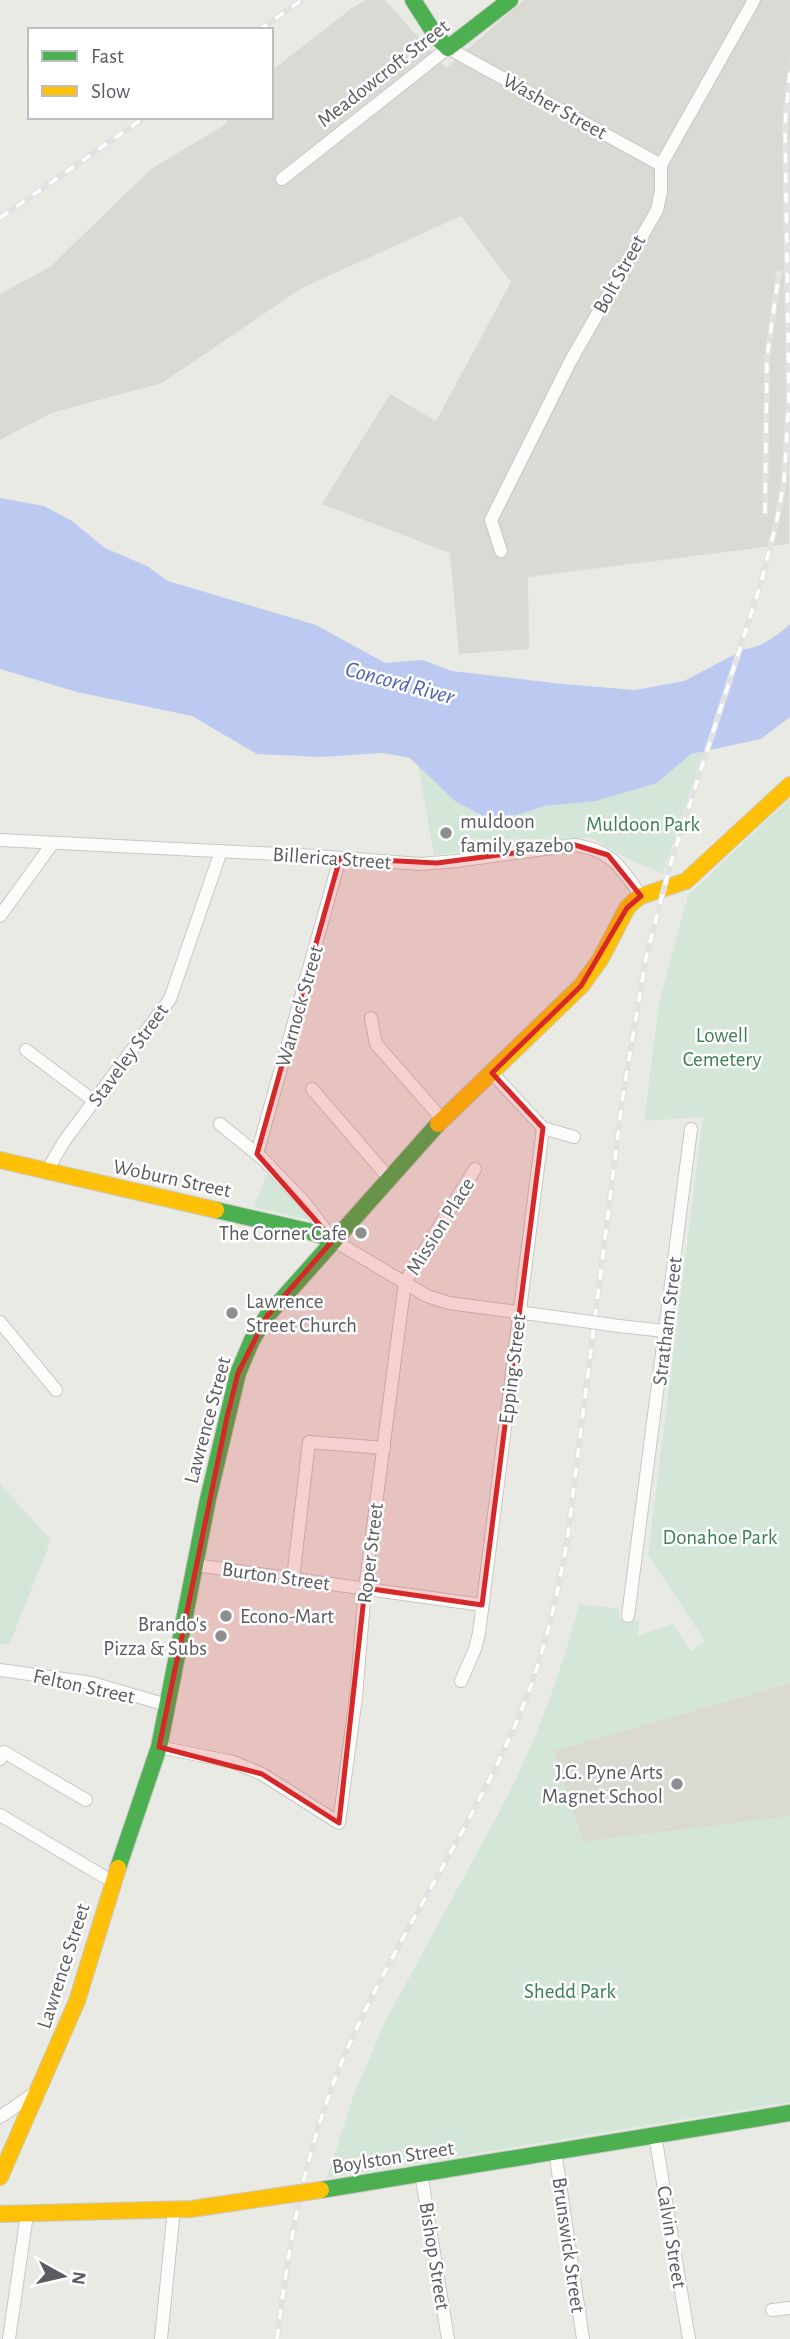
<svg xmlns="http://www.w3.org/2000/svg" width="790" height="2339" viewBox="0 0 790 2339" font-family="'Alegreya Sans',sans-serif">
<rect width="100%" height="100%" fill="#eaeae5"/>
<polygon fill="#dadad5" points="366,0 385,0 446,68 524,0 790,0 789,544 528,577 529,649 459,654 450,553 322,504 390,394 436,421 511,282 461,216 302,288 162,383 51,413 0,440 0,294 50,267 151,169 223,126 230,117 271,117 271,71 352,8"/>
<polygon fill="#dadad3" points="790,1683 790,1817 583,1842 553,1751"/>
<g fill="#d4e6d7">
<polygon points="704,750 663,873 631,861 590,837 434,855 418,765 455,801 483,816 517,815 545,806 596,801 656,783 691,754"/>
<path d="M790 799V1683L554 1751 583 1842 790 1816V2102L327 2178 353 2097 384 2024 509 1794C539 1732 562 1670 579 1604L620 1609 619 1618 639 1621 638 1636 673 1624 691 1651 705 1641 648 1555 703 1117 644 1121 659 1003 688 895Z"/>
<polygon points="268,1171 309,1220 254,1207"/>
<polygon points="0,1484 51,1540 10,1643 0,1645"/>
</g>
<path fill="#bccaf2" d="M0 498 44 506 72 521 105 548 147 566 168 581 316 625 385 663 423 660 452 671 562 684 635 690 684 681 745 649C762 647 778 635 790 624V717L761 739 691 754 657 783 596 801 545 806 517 815 483 816 455 801 410 758 383 753 320 757 257 754 192 716 77 692 0 669Z"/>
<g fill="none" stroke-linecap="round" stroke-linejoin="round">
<g stroke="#c7c7c7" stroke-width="14">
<g id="street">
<polyline points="282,179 448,48 661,165"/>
<polyline points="501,551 491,520 571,360 657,210 661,191 661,165 754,0"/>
<path d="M0 840 316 856 420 864 456 861 575 845C612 850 621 868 641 896"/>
<polyline points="0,916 52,844"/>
<polyline points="371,1018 376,1044 442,1119"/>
<polyline points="26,1050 94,1101"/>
<polyline points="312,1089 388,1177"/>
<polyline points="220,1124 263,1159 304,1202 333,1240 427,1296 449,1303 577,1320"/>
<polyline points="543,1128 574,1137"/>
<polyline points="257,1154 340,858"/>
<polyline points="46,1172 65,1140 170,999 221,851"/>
<polyline points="0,1322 56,1390"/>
<polyline points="619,1326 665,1331"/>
<polyline points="195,1565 482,1605"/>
<polyline points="293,1579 309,1442 384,1448"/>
<polyline points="628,1616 691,1129"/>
<polyline points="0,1670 92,1683 167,1705"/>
<polyline points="461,1681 475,1649 479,1633 543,1128 492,1073"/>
<polyline points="159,1747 233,1762 262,1774 339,1823 356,1697 365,1588 405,1282 475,1169"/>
<polyline points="0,1759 4,1752 86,1800"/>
<polyline points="0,1815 113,1882"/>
<polyline points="0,2117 39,2090"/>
<polyline points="655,2135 689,2339"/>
<polyline points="555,2151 583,2339"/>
<polyline points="421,2173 448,2339"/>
<polyline points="772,2310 790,2308"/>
<polyline points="9,2339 27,2214"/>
<polyline points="161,2339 174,2209"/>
</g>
</g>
<g stroke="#c8c8c8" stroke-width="18">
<g id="fast">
<polyline points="413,0 436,36 448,48 510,0"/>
<polyline points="216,1210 308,1231 333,1240"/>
<polyline points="118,1868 159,1747 208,1499 238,1373 252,1340 267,1316 438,1124"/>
<polyline points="321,2190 790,2113"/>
</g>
</g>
<g stroke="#c8c8c8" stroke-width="18">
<g id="slow">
<polyline points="438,1124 581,986 600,960 627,908 634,901 641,896 686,881 790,785"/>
<polyline points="0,1160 216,1210"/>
<polyline points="0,2177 77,2001 118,1868"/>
<polyline points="0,2214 191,2209 292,2194"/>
</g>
</g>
<use href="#street" stroke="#fcfcfb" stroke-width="12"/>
<use href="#fast" stroke="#4caf50" stroke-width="16"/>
<use href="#slow" stroke="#ffc107" stroke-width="16"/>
<g stroke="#e2e2e2" stroke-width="6">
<g id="rail">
<polyline points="259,30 302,0"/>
<polyline points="0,218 145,117"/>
<polyline points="765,513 767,358 779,273"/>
<path d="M277 2339C289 2242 305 2148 344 2057 395 1937 472 1830 522 1709 544 1655 557 1598 567 1541L623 1095 646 958 669 869 761 583 777 520 784 481 789 398 785 124 790 72"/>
</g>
</g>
<use href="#rail" stroke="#fff" stroke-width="3.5" stroke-dasharray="10" stroke-linecap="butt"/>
<g stroke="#c7c7c7" stroke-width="14" stroke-linecap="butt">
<polyline id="street-bridge" points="577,1320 619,1326"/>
</g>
<g stroke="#c8c8c8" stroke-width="18" stroke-linecap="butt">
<polyline id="slow-bridge" points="292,2194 321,2190"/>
</g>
<use href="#street-bridge" stroke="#fcfcfb" stroke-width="12"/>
<use href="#slow-bridge" stroke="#ffc107" stroke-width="16"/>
</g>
<path fill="#d62828" fill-opacity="0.2" stroke="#d62828" stroke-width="5" stroke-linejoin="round" d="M575 845 608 855 641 896 627 908 581 986 492 1073 543 1128 482 1605 365 1588 339 1823 262 1774 159 1747 227 1417 238 1373 267 1316 333 1240 257 1154 340 858 437 863Z"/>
<g fill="#8d8e90" stroke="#fff" stroke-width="2.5">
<circle cx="446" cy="833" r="7"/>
<circle cx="361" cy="1233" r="7"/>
<circle cx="232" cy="1313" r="7"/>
<circle cx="226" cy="1616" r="7"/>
<circle cx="221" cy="1636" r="7"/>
<circle cx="677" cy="1784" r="7"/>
</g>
<g text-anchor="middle" stroke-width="5" stroke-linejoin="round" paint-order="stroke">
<g font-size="21" fill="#5b5c62" stroke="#fff">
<text transform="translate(383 73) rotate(-38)" y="7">Meadowcroft Street</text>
<text transform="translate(555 106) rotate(29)" y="7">Washer Street</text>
<text transform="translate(619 274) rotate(-61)" y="7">Bolt Street</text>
<text transform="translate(332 858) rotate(4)" y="7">Billerica Street</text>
<text transform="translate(299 1006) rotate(-74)" y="7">Warnock Street</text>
<text transform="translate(128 1055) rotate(-54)" y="7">Staveley Street</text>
<text transform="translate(172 1178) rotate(12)" y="7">Woburn Street</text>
<text transform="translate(440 1226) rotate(-58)" y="7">Mission Place</text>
<text transform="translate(667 1321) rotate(-83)" y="7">Stratham Street</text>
<text transform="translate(512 1369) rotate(-83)" y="7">Epping Street</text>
<text transform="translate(207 1420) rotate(-75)" y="7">Lawrence Street</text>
<text transform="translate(370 1553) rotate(-83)" y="7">Roper Street</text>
<text transform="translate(276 1576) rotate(8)" y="7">Burton Street</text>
<text transform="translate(84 1686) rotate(12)" y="7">Felton Street</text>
<text transform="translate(63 1966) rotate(-72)" y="7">Lawrence Street</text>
<text transform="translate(393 2157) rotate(-9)" y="7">Boylston Street</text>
<text transform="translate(672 2237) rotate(81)" y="7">Calvin Street</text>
<text transform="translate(569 2245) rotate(82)" y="7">Brunswick Street</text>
<text transform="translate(435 2256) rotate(81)" y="7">Bishop Street</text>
</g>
<g font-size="21" fill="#5b5c62" stroke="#fff" text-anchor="start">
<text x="460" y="828">muldoon<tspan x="460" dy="24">family gazebo</tspan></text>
<text x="347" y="1240" text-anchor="end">The Corner Cafe</text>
<text x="246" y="1308">Lawrence<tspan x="246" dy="24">Street Church</tspan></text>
<text x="240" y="1623">Econo-Mart</text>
<text x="207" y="1631" text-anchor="end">Brando's<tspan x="207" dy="24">Pizza &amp; Subs</tspan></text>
<text x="663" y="1779" text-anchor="end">J.G. Pyne Arts<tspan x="663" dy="24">Magnet School</tspan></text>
</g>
<g font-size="21" fill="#3c8054" stroke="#fff">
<text x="643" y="831">Muldoon Park</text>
<text x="722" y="1042">Lowell<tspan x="722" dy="24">Cemetery</tspan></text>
<text x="720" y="1544">Donahoe Park</text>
<text x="570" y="1998">Shedd Park</text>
</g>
<g font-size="23" font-style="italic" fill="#4e61b8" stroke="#fff">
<text transform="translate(400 682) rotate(15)" y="8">Concord River</text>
</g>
</g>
<rect x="28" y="28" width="245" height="91" fill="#ffffff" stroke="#bdbec0" stroke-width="2"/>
<rect x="42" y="51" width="35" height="10" fill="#4caf50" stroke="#bdbec0" stroke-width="2"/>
<text x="91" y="63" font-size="21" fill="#5b5c62">Fast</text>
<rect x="42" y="86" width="35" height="10" fill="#ffc107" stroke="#bdbec0" stroke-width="2"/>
<text x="91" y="98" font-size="21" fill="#5b5c62">Slow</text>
<g transform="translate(63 2276) rotate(98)" stroke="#ffffff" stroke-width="5" paint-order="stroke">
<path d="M0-5L12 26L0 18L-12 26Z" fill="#5b5c62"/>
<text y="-10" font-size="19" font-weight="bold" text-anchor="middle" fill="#5b5c62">N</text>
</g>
</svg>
